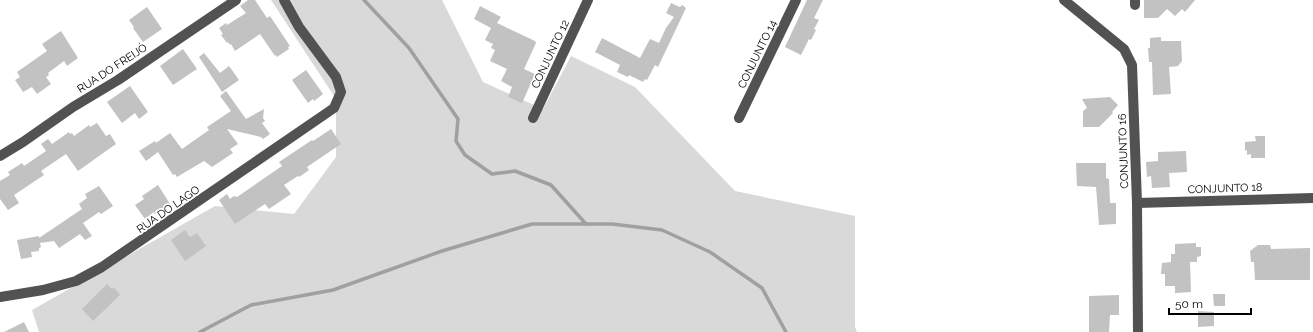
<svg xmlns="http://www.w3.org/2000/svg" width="1313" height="332" viewBox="0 0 1313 332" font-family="Raleway,sans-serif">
<rect width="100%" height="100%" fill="#fff"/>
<polygon fill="#d9d9d9" points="271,0 442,0 483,82 543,109 571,56 635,87 735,191 855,216 855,327 857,332 39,332 32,310 215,206 294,214 336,157 336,99"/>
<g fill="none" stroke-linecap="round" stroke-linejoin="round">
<g stroke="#a0a0a0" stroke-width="3.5">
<polyline points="364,0 409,48 458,119 456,141 465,155 492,174 515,171 551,185 586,224"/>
<polyline points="200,332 251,305 333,290 442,251 532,224 612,224 662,230 710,252 762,288 786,332"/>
</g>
</g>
<g fill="#c2c2c2">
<polygon points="248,0 255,0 267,18 270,16 290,46 288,47 289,49 277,57 276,55 275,56 260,34 235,51 231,44 230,45 228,42 227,43 221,35 223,34 219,28 226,23 227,25 246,13 240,6"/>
<polygon points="807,0 823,0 814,18 819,20 814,29 816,30 811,40 809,39 801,55 785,47"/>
<polygon points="1144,0 1195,0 1185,12 1182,9 1175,16 1167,9 1158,18 1144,18"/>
<polygon points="671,3 680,7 682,5 686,8 658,67 655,65 647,80 645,79 643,82 629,75 628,77 617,72 620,65 595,52 602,38 640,58 650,39 659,43 666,28 674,17 666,13"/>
<polygon points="480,6 501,17 497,23 535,41 536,43 524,69 535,74 522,103 508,97 512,87 501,81 507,69 490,61 495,50 491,48 493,44 485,40 491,28 474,19"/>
<polygon points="147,7 162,29 143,42 133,28 134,27 129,20"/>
<polygon points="61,31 78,58 67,66 64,61 48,73 49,75 46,77 51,84 37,94 32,87 23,92 15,80 20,77 17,72 47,51 42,44"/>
<polygon points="1161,37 1161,41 1181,41 1182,61 1178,66 1169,67 1171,94 1153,95 1152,62 1149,62 1148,48 1150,48 1150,38"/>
<polygon points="183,49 197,69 173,85 160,66"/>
<polygon points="204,53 220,73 229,66 239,80 222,92 199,57"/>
<polygon points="306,70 323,94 314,101 313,99 308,103 292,80"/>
<polygon points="130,86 148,112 139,119 135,113 122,123 107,102"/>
<polygon points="226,91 246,119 264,109 263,118 265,121 262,123 270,134 263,139 261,137 227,129 238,144 230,149 233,153 212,167 204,161 177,177 175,174 173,175 158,152 146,161 139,151 155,141 156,143 170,133 182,149 209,130 207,127 231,111 220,96"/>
<polygon points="1110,97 1118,105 1112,112 1113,113 1099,127 1083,127 1083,111 1087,108 1082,99"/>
<polygon points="97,123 106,136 110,134 116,144 78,171 66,154 41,171 44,175 14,195 19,203 8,210 0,199 0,181 10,175 8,172 22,163 24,166 46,151 41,144 48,139 52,144 69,132 70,134 72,133 74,136 89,125 90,127"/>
<polygon points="331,129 341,144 307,167 309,170 299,177 298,176 284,185 291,194 269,209 265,204 235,224 219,200 227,194 230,199 234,196 237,197 282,166 279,162 312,140 313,141"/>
<polygon points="1255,136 1265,136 1265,158 1251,158 1251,154 1247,155 1247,150 1245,151 1245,142 1256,141"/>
<polygon points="1186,151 1187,172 1169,173 1170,187 1152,188 1151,176 1147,177 1146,162 1158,161 1158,152"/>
<polygon points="1076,163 1106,163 1106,178 1109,179 1110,203 1116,203 1116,224 1099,225 1096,187 1077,186"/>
<polygon points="158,185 170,204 155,214 154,212 145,219 135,205 144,199 142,196"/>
<polygon points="99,186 113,206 101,214 99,212 83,223 92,236 85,240 80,234 59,248 54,241 40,243 41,247 39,248 39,251 31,252 32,257 21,259 17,240 39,236 39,238 82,209 79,204 87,198 85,194"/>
<polygon points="185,230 190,237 197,233 206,246 185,261 171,240"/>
<polygon points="1196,243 1196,247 1201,247 1201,256 1197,257 1197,262 1190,262 1191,292 1175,293 1175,286 1165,286 1165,274 1161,274 1162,263 1171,262 1171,254 1175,254 1175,244"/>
<polygon points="1258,245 1270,245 1271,249 1310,248 1310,280 1255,280 1254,262 1251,262 1250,251"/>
<polygon points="107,284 112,289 114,287 120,295 93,321 82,309"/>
<polygon points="1213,294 1225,294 1225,306 1214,306"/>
<polygon points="1119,295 1119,315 1110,315 1109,332 1089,332 1089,296"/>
<polygon points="1198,311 1214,312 1214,326 1198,327"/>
<polygon points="24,322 29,332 4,332"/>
</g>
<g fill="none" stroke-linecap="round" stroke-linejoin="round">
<g stroke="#525252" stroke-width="10">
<polyline points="1064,0 1124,49 1132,65 1137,203 1138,332"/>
<polyline points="1135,0 1135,5"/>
<polyline points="533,118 588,0"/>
<polyline points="739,118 796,0"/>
<polyline points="0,156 23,142 73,107 118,80 236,0"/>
<polyline points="1137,203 1313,198"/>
<polyline points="0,297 43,290 76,281 102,267 334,108 341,92 336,77 299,27 284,0"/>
</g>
</g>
<g text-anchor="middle" stroke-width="3.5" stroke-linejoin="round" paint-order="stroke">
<g font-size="11" fill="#000" stroke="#fff">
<text transform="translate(550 54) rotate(-65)" y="4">CONJUNTO 12</text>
<text transform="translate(757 54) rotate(-64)" y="4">CONJUNTO 14</text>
<text transform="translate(112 68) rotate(-33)" y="4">RUA DO FREIJÓ</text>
<text transform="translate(1123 151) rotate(-92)" y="4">CONJUNTO 16</text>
<text transform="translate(1225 188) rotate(-2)" y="4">CONJUNTO 18</text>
<text transform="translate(168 209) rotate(-35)" y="4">RUA DO LAGO</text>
</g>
</g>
<path d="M1169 308v6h82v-6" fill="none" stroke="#000000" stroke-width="2"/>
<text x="1175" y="308" font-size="12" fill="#000000" stroke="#ffffff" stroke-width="3" paint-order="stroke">50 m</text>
</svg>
